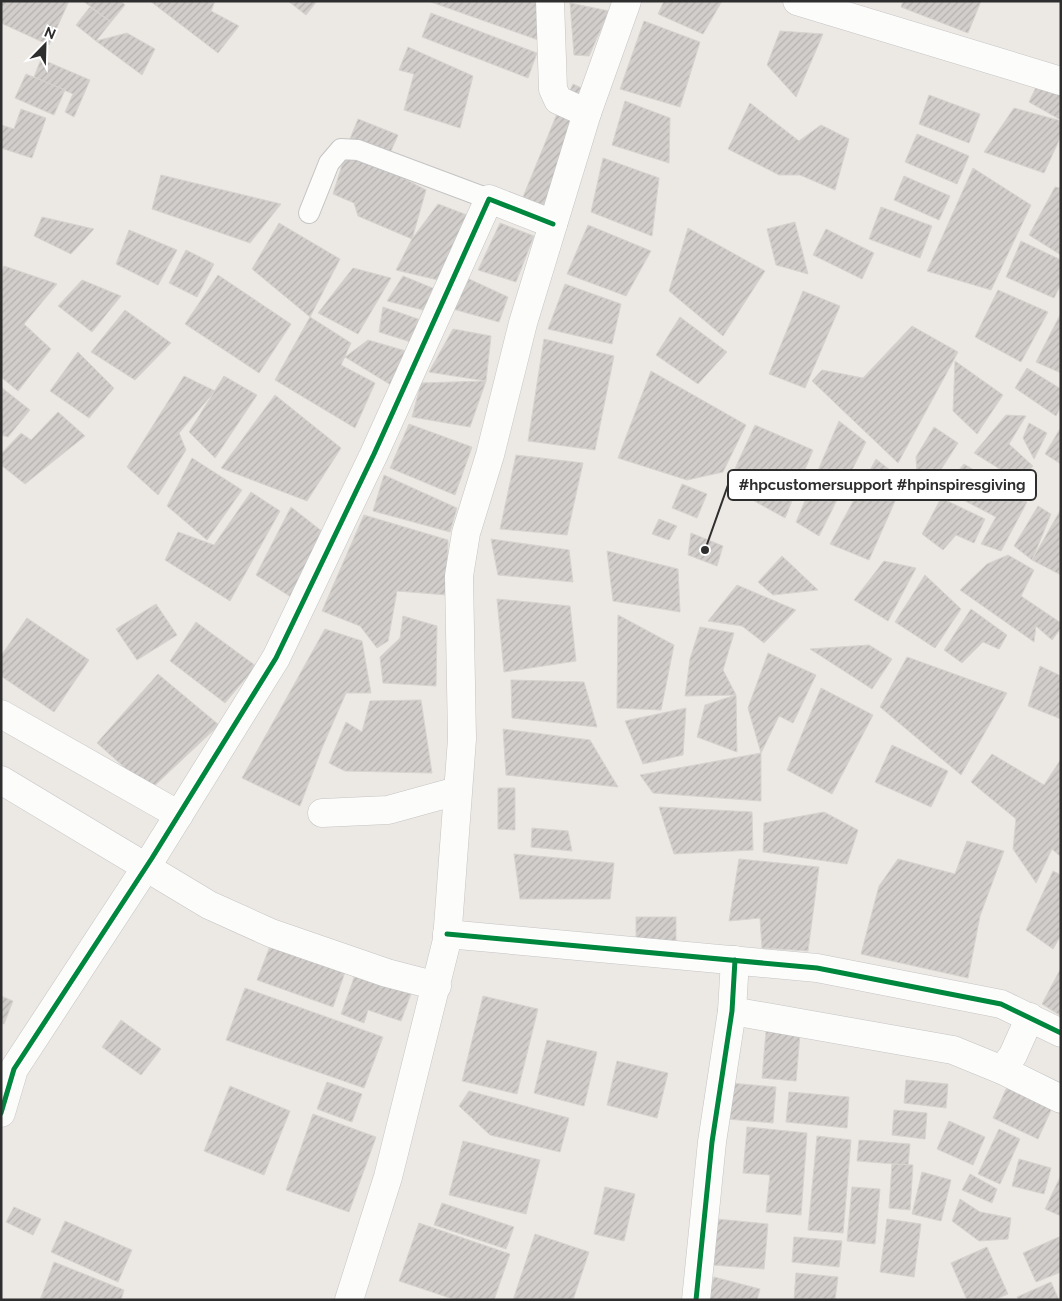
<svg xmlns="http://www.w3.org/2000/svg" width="1062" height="1301" viewBox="0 0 1062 1301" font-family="Raleway,sans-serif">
<defs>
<pattern id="building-hatch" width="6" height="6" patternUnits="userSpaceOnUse" patternTransform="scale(1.25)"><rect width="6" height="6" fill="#d1cecb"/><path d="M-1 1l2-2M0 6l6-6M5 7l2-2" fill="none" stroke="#b4b1af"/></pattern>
</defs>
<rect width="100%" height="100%" fill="#ece8e4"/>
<g fill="url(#building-hatch)" stroke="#d7d4d0">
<polygon points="1,1 69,1 49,45 1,23"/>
<polygon points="83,1 121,1 125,5 111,22"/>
<polygon points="150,1 215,1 211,11 239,26 218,53"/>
<polygon points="288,1 317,1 306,15"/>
<polygon points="428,1 536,1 541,41"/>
<polygon points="664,1 722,1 703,34 658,14"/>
<polygon points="903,1 981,1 968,33 901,7"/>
<polygon points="570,3 609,11 589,56 574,55"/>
<polygon points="90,7 111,22 96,41 76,25"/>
<polygon points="431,13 537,53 528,78 422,37"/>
<polygon points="644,21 700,42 680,107 620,89"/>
<polygon points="780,31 823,34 796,97 767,65"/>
<polygon points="127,33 155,49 142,75 96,41"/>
<polygon points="408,47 473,76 460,128 404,110 414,74 399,70"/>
<polygon points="41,59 90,80 74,117 65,112 73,94 34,77"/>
<polygon points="26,74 65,90 54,115 15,98"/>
<polygon points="1038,83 1061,91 1061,120 1029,102"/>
<polygon points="573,84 588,91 582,104 567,97"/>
<polygon points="929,95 980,114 969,143 919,124"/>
<polygon points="625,101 670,118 669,163 612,145"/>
<polygon points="750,103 799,141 821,125 849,139 835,190 800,175 779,175 728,149"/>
<polygon points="561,104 585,115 547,207 523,197"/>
<polygon points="1014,108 1061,121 1061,136 1044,173 984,152"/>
<polygon points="21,109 46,118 32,158 1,148 1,125 14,129"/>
<polygon points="358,119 398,135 387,160 348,144"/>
<polygon points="917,134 969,156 957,184 905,162"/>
<polygon points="347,149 426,190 412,239 358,216 354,203 333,194"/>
<polygon points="603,158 659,178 652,236 591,212"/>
<polygon points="973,168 1031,205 991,290 927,271"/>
<polygon points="161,175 281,204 250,243 152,209"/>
<polygon points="904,176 950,196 939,220 894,200"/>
<polygon points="1055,187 1061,188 1061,255 1029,235"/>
<polygon points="438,204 467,215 442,281 396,270 412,239"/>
<polygon points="881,207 932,226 920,258 869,239"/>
<polygon points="42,217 94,229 71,254 34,236"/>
<polygon points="795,222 808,274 776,265 767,229"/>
<polygon points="279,223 340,259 310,317 252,269"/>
<polygon points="500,223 534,236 516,282 478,270"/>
<polygon points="588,225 651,251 626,296 567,274"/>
<polygon points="688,228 765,271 723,336 669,291"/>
<polygon points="826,229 874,253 862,279 813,255"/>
<polygon points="129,230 177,250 158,285 116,264"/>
<polygon points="1021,241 1061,260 1061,284 1054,298 1006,277"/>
<polygon points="186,250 214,264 197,297 169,283"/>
<polygon points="4,266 57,284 24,324 51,349 18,391 1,377 1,273"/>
<polygon points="353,268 391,278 358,334 318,313"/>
<polygon points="218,275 291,324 259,373 185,324"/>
<polygon points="403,276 435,289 423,310 387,301"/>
<polygon points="469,279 508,297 499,322 453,309"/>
<polygon points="82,280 121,296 92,332 58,306"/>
<polygon points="565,284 621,304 612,344 548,329"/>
<polygon points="998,290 1048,312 1021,362 975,337"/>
<polygon points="803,291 840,306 805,388 769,374"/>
<polygon points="383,307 421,320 414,343 379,332"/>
<polygon points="125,310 171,343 135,380 91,352"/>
<polygon points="1061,313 1061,373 1036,362"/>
<polygon points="310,317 351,343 341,365 375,383 355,428 275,380"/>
<polygon points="680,317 727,352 698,384 656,355"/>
<polygon points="912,326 958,352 898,463 812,381 822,370 863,378"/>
<polygon points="453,329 491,336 486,381 429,372"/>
<polygon points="544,339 614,356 595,450 528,441"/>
<polygon points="368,340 406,351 391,385 345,357"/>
<polygon points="78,352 114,388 89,418 50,391"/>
<polygon points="955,361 1003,395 977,434 953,411"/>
<polygon points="1027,368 1061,389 1061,406 1056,416 1015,388"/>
<polygon points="651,371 746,425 723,472 687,480 618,458"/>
<polygon points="184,376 215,391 179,433 186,450 158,495 127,467"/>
<polygon points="224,376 257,395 215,458 189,432"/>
<polygon points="486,381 470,427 412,417 421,383"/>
<polygon points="1,387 30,410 8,437 1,435"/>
<polygon points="275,395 341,448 307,501 221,468"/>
<polygon points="58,412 85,436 25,484 1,465 1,454 21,433 31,440"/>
<polygon points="1006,415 1026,416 1009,444 1033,466 1019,481 974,453"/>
<polygon points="839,421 866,442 819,536 796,522"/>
<polygon points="1029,423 1047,433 1034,459 1023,438"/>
<polygon points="409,424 472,447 455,495 390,468"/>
<polygon points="755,425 813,450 785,518 727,486"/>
<polygon points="934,427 958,443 931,485 917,477 916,457"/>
<polygon points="1061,427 1061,464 1045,454"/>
<polygon points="516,455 583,463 567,535 500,529"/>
<polygon points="192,458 242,490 207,540 167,506"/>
<polygon points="876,459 904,481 869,560 830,544"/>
<polygon points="964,464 1027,502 1001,551 981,544 996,517 942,489"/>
<polygon points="384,475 457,508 450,532 373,511"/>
<polygon points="682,484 707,494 697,518 672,508"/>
<polygon points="251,492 280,511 230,601 165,560 178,532 214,545"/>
<polygon points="941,498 985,519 974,543 956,535 943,550 922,534"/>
<polygon points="1038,506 1051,514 1032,560 1014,546"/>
<polygon points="291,507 323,532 291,597 256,575"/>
<polygon points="1061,509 1061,575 1032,560"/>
<polygon points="364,515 448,540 447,595 397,591 388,641 377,648 360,626 322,611"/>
<polygon points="659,519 677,526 669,540 652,534"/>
<polygon points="691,533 723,546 717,566 688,555"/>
<polygon points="491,539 569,550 573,582 498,575"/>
<polygon points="607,551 678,569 680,612 613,601"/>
<polygon points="1008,555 1034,570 1021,596 1061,623 1061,628 1052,640 1036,626 1034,642 960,590 987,564"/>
<polygon points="782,556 818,590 773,595 758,582"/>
<polygon points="884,561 916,568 888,621 854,600"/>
<polygon points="925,575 961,609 935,648 895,622"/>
<polygon points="737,585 796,610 764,643 742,626 708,621"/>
<polygon points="497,599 570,606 576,661 504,672"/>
<polygon points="156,604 177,635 137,660 116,629"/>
<polygon points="971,609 1007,635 999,649 983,642 962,663 944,650"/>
<polygon points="618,615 674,645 661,710 617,708"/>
<polygon points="403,616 437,626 436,686 383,683 380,657 400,638"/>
<polygon points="27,618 89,660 54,712 1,676 1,656"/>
<polygon points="196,622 256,666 225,703 170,661"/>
<polygon points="700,627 734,633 723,670 736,695 685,696 690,659"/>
<polygon points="325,629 362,641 371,693 346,693 322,748 300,806 242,778"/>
<polygon points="869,645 892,659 872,689 810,649"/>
<polygon points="768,653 816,675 793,723 779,716 761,753 748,708"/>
<polygon points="907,657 1007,693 961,775 880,707"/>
<polygon points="1040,666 1061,676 1061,719 1028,706"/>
<polygon points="158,674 219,725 150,790 97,743"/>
<polygon points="511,680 584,682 597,727 512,718"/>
<polygon points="821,688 873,715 832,794 787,770"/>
<polygon points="736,695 737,752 697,737 705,705"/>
<polygon points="421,700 432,773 345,771 329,763 346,722 362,732 370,701"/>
<polygon points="686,708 683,755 643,764 625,721"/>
<polygon points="503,729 590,740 618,787 506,775"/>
<polygon points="892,745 948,771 931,807 875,782"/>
<polygon points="761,753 761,801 653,793 640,775"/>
<polygon points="992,754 1044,785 1061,759 1061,857 1052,849 1036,883 1013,849 1016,819 971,782"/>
<polygon points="498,788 515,788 515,830 498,829"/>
<polygon points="659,807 752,812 753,850 674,854"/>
<polygon points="824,812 858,830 847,864 763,852 764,823"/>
<polygon points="532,828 568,831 572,851 531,847"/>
<polygon points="967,841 1004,851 980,916 968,978 861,954 879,886 898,859 955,874"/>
<polygon points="514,854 614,863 610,899 520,899"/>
<polygon points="739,859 819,867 808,951 762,948 760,918 729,921"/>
<polygon points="1053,871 1061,875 1061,935 1053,949 1026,930"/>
<rect x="636" y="917" width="40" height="26"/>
<polygon points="270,946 345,972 333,1007 257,980"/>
<polygon points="1061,968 1061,1016 1042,1004"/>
<polygon points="355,975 411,994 401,1021 368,1010 364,1023 341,1014"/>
<polygon points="245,988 383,1037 364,1088 226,1040"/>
<polygon points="1,996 13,1001 4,1024 1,1023"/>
<polygon points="483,996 538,1009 517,1094 462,1081"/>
<polygon points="121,1020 161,1049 141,1075 102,1047"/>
<polygon points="766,1031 800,1034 796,1081 762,1078"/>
<polygon points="547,1040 597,1052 584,1106 534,1093"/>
<polygon points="617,1061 668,1073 657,1118 607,1105"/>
<polygon points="906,1080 948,1084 946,1108 904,1103"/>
<polygon points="327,1082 362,1094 352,1122 317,1109"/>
<polygon points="730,1083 776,1087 773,1123 727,1119"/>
<polygon points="230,1086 290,1111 264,1175 204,1151"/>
<polygon points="1007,1087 1052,1108 1038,1139 993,1118"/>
<polygon points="469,1091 569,1118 560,1152 490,1135 459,1106"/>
<polygon points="789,1092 849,1097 847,1128 786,1122"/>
<polygon points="894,1110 927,1113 925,1139 892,1135"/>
<polygon points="313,1114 376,1137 349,1212 286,1190"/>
<polygon points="949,1121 985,1137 973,1165 937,1149"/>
<polygon points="747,1127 807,1133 801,1215 766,1212 770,1175 743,1173"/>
<polygon points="999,1129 1020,1139 1000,1184 978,1174"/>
<polygon points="817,1136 851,1140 843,1233 808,1230"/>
<polygon points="859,1140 910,1144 908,1165 857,1161"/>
<polygon points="463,1141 540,1160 526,1214 449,1195"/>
<polygon points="1019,1159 1051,1168 1044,1194 1012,1186"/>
<polygon points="892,1164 913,1165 910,1210 889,1208"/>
<polygon points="922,1172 951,1180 941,1221 912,1214"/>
<polygon points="970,1174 997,1189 992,1203 962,1190"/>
<polygon points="1061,1175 1061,1216 1045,1209"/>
<polygon points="605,1187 635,1194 624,1241 594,1234"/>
<polygon points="852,1187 880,1189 875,1244 847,1241"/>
<polygon points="960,1199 980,1212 1011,1218 1008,1239 979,1241 952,1221"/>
<polygon points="442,1203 514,1227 506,1249 434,1225"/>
<polygon points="14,1207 41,1219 33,1235 6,1222"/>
<polygon points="717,1219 768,1224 764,1269 713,1265"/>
<polygon points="887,1219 921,1224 914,1277 880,1272"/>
<polygon points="65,1221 132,1250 118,1282 51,1252"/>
<polygon points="419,1223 510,1254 494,1300 456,1300 399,1281"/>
<polygon points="535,1234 589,1252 573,1300 513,1300"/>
<polygon points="1061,1236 1061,1272 1036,1282 1023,1253"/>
<polygon points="794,1237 842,1241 839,1267 792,1262"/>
<polygon points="987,1247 1008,1294 994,1300 967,1300 951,1263"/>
<polygon points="54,1262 124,1290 121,1300 40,1300"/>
<polygon points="796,1273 838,1277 835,1300 794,1300"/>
<polygon points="714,1277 760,1289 757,1300 708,1300"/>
<polygon points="1051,1282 1059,1300 1018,1300 1017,1297"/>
</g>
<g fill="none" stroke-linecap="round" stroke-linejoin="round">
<g stroke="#c5c4c5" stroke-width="22">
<polyline id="lane" points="309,213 329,163 341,149 358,150 489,199"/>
</g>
<g stroke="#c5c4c5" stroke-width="29">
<g id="street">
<polyline points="550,1 553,89 558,100 587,113"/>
<polyline points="797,1 1061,81"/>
<polyline points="1,714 179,815"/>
<polyline points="1,780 209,905 271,933 387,973 437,986"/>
<polyline points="322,813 388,810 457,791"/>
<polyline points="447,934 817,968 1001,1004 1061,1033"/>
<polyline points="732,1011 953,1050 1002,1070 1061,1099"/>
<polyline points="1002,1070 1013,1055 1030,1017"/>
<polyline points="1,1113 14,1069 152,858 276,658 374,454 489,199 553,224"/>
<polyline points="696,1300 712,1142 732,1011 735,960"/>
</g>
</g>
<g stroke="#c5c4c5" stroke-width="29">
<polyline id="secondary" points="349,1300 388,1177 447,940 462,739 459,576 466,533 490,455 523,323 587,113 627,1"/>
</g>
<use href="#lane" stroke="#fcfcfb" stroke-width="20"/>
<use href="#street" stroke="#fcfcfb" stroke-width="28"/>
<use href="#secondary" stroke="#fcfcfb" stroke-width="28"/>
<g stroke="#fff" stroke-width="8">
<g id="cycleway">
<polyline points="447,934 817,968 1001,1004 1061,1033"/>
<polyline points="1,1113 14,1069 152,858 276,658 374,454 489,199 553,224"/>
<polyline points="696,1300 712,1142 732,1011 735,960"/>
</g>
</g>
<use href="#cycleway" stroke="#00873e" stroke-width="5"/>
</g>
<path fill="none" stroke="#2e2e2e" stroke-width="2" d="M705 550L728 485"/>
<circle fill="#2e2e2e" stroke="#fff" stroke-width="2" cx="705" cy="550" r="5"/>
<rect fill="#fff" stroke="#2e2e2e" stroke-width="2" x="728" y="470" width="308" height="30" rx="5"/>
<g font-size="15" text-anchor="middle" font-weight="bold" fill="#2e2e2e">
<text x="882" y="490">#hpcustomersupport #hpinspiresgiving</text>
</g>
<rect width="1062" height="1301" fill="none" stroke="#2e2e2e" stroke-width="5"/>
<g transform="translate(45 45) rotate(23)" stroke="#ffffff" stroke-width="4" paint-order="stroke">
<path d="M0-4L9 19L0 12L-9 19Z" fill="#2e2e2e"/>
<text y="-8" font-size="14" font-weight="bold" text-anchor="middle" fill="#2e2e2e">N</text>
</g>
</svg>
